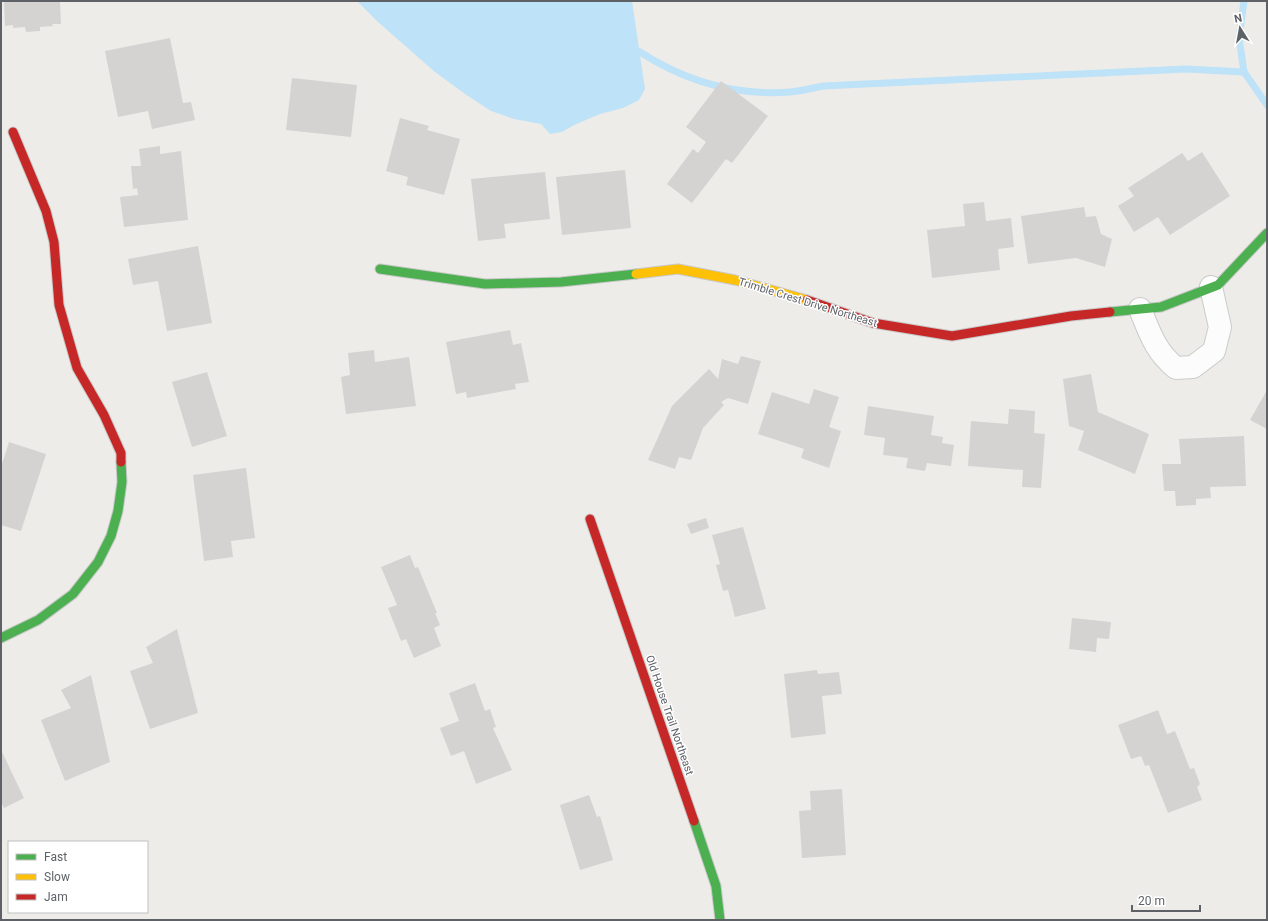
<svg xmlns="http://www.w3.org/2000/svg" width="1268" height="921" viewBox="0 0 1268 921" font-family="Roboto,sans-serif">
<rect width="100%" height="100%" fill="#eeece9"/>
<polygon fill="#bee2f7" points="357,1 632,1 645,89 639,100 623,108 600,114 574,125 562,132 550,134 541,124 514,119 491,111 465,94 435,72 378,22"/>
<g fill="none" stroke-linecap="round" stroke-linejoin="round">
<g stroke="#bee2f7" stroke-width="7">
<polyline points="1244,1 1239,38 1244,72 1267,105"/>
<path d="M640 52C685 81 736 96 790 92 801 91 812 88 823 86L1186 69 1244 72"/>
</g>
</g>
<g fill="#d5d3d2">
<polygon points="4,1 60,1 61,24 52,24 53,26 40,27 40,31 26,32 25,27 13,28 13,25 5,26"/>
<polygon points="170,38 183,103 191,102 195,120 152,129 148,111 118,117 105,51"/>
<polygon points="292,78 357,85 351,137 286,130"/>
<polygon points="721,81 768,116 732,163 726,159 692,203 667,184 693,149 698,153 706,142 686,127"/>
<polygon points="400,118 429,126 427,130 460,139 444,195 406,185 408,177 386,171"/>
<polygon points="160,146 160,154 181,151 188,220 124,227 120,197 138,195 137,188 133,189 131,166 141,166 139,149"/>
<polygon points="1202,152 1230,196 1170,235 1158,217 1134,232 1118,206 1134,196 1128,188 1182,153 1188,161"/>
<polygon points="625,170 631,228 562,235 556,177"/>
<polygon points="545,172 550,219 504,224 506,238 478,241 471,179"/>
<polygon points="984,202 986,221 1011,218 1014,247 998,249 1000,270 932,278 927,230 965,226 963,204"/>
<polygon points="1084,207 1086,217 1096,216 1101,234 1112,239 1105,267 1076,258 1028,264 1021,216"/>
<polygon points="198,246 212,323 167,331 158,281 133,285 128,259"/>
<polygon points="510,330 513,345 521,343 529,382 515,384 516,389 467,398 466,392 456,394 446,342"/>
<polygon points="374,350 375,362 409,357 416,406 346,414 341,377 350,375 348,353"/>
<polygon points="741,356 761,361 748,404 728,398 721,402 724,405 703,428 691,460 679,457 675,469 648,460 672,406 709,369 718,379 722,359 738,364"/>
<polygon points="207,372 227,436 192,447 172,382"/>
<polygon points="1091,374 1098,412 1149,434 1135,474 1078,450 1084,431 1069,426 1063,379"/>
<polygon points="814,389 839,397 829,427 841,431 829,468 801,458 804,449 758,434 772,392 809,404"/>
<polygon points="1267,390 1267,429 1250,420"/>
<polygon points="868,406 934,416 931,435 943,437 942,443 954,445 951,466 927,463 925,471 906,468 908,458 883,455 885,438 864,435"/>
<polygon points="1009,409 1035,411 1034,433 1045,434 1041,488 1022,487 1023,470 968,466 971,421 1008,424"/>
<polygon points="1244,436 1246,486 1210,487 1211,498 1196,499 1196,505 1176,506 1175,491 1164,491 1162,464 1181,464 1179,439"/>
<polygon points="9,442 46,454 21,531 1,525 1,467"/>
<polygon points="246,468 255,538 231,541 233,557 204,561 193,475"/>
<polygon points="706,518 709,528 691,534 687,524"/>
<polygon points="743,527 766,609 735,617 728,590 723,591 716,565 720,564 712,535"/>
<polygon points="410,555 415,568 418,567 437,613 435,613 440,625 434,628 441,646 414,658 406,639 401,641 388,608 397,605 381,567"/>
<polygon points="1072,618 1111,622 1109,639 1097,638 1096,652 1069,649"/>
<polygon points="177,629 198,713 150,729 130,671 153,663 146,647"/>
<polygon points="817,670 818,674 839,672 842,694 822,696 826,734 791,738 784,674"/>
<polygon points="91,675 110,762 65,781 41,720 71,708 61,690"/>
<polygon points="475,683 485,711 490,709 496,727 493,728 512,770 476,784 464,751 451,756 440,728 459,721 449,693"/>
<polygon points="1158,710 1167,734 1175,731 1190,769 1194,768 1200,784 1197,787 1202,800 1168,813 1149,765 1145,766 1141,756 1131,759 1118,725"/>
<polygon points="1,750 24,798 4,808 1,802"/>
<polygon points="842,789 846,855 802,858 799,811 811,810 810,791"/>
<polygon points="589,795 597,817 600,816 613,860 580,870 560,805"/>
</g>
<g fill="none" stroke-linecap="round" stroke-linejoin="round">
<g stroke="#cacbcb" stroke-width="24">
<path id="street" d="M1140 309C1150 333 1155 351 1176 368L1193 367 1214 351 1220 327 1211 287"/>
</g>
<g stroke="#c8c8c8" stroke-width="11">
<g id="fast">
<polyline points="380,269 485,284 561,282 636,274"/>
<polyline points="1110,312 1161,307 1218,285 1267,233"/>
<polyline points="1,638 38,620 73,594 98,562 111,536 118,511 122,482 121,462"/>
<polyline points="694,821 716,886 720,920"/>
</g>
</g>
<g stroke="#c8c8c8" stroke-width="11">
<polyline id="slow" points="636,274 678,269 735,280 807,300"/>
</g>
<g stroke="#c8c8c8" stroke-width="11">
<g id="jam">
<polyline points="13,132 46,211 54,242 59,305 77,368 104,415 121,453 121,462"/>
<polyline points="807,300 873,323 952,336 1071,316 1110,312"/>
<polyline points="590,519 694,821"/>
</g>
</g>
<use href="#street" stroke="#fcfcfc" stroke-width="22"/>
<use href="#fast" stroke="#4caf50" stroke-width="9"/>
<use href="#slow" stroke="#ffc107" stroke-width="9"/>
<use href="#jam" stroke="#c62828" stroke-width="9"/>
</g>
<g text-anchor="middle" stroke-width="3" stroke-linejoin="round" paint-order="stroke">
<g font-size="11" fill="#5e6267" stroke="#fff">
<text transform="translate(808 302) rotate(17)" y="4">Trimble Crest Drive Northeast</text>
<text transform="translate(670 715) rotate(71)" y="4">Old House Trail Northeast</text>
</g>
</g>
<rect width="1268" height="921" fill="none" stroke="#5e6267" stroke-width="4"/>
<rect x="8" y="841" width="140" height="72" fill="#ffffff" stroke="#bfc0c2"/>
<rect x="16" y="854" width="20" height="6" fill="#4caf50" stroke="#bfc0c2"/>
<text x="44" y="861" font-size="12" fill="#5e6267">Fast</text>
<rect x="16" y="874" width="20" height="6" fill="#ffc107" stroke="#bfc0c2"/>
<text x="44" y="881" font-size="12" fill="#5e6267">Slow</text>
<rect x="16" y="894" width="20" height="6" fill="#c62828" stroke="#bfc0c2"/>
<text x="44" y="901" font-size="12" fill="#5e6267">Jam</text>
<g transform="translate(1240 28) rotate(349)" stroke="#ffffff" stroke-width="3" paint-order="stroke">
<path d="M0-3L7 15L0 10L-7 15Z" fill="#5e6267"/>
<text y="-6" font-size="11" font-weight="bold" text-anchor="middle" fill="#5e6267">N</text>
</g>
<path d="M1132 905v6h68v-6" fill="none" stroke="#5e6267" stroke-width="2"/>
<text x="1138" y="905" font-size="12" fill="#5e6267" stroke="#ffffff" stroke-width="3" paint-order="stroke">20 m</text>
</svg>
